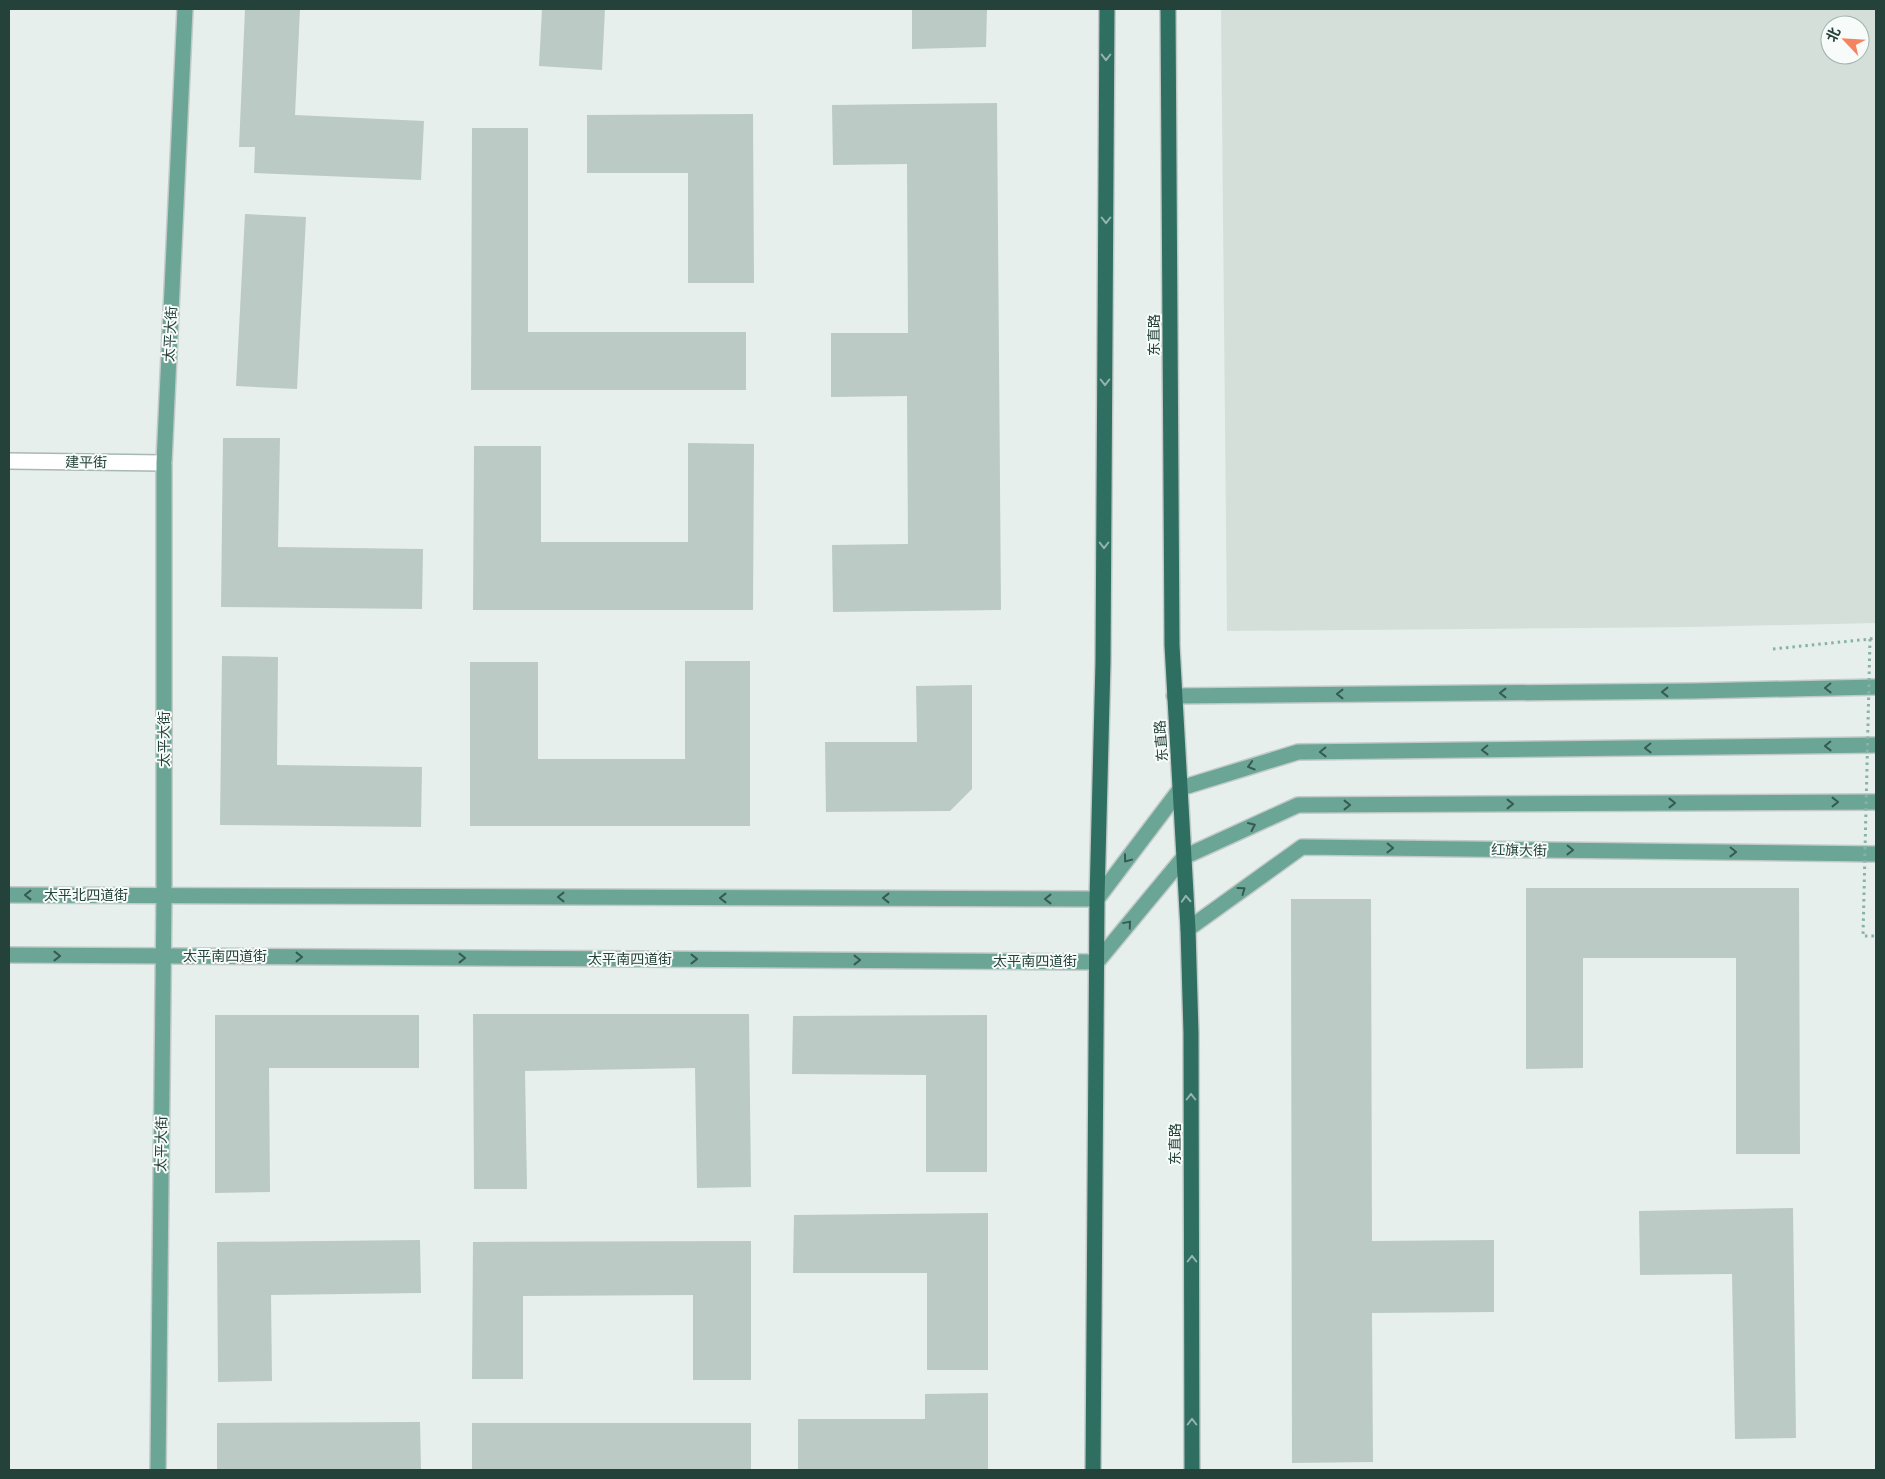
<svg xmlns="http://www.w3.org/2000/svg" width="1885" height="1479" viewBox="0 0 1885 1479" font-family="'Public Sans','Noto Sans SC',sans-serif">
<rect width="100%" height="100%" fill="#e6efeb"/>
<path fill="#d4dfda" fill-rule="evenodd" d="M1221 9H1876V623L1692 627 1227 631ZM1830 25H1860V55H1830Z"/>
<g fill="#bbcac4">
<polygon points="245,9 300,9 295,115 424,121 421,180 254,173 255,147 239,147"/>
<polygon points="542,9 605,9 602,70 539,66"/>
<polygon points="912,9 987,9 986,47 912,49"/>
<polygon points="997,103 1001,610 833,612 832,545 908,544 907,396 831,397 831,333 908,333 907,164 833,165 832,105"/>
<polygon points="753,114 754,283 688,283 688,173 587,173 587,115"/>
<polygon points="472,128 528,128 528,332 746,332 746,390 471,390"/>
<polygon points="245,214 306,217 297,389 236,386"/>
<polygon points="223,438 280,438 278,547 423,549 422,609 221,607"/>
<polygon points="688,443 754,444 753,610 473,610 474,446 541,446 541,542 688,542"/>
<polygon points="222,656 278,657 277,765 422,767 421,827 220,825"/>
<polygon points="685,661 750,661 750,826 470,826 470,662 538,662 538,759 685,759"/>
<polygon points="972,685 972,789 950,811 826,812 825,742 917,742 916,686"/>
<polygon points="1526,888 1799,888 1800,1154 1736,1154 1736,958 1583,958 1583,1068 1526,1069"/>
<polygon points="1291,899 1371,899 1372,1241 1494,1240 1494,1312 1372,1313 1373,1462 1292,1463"/>
<polygon points="473,1014 749,1014 751,1187 697,1188 695,1068 525,1071 527,1189 474,1189"/>
<polygon points="215,1015 419,1015 419,1068 269,1068 270,1192 215,1193"/>
<polygon points="987,1015 987,1172 926,1172 926,1075 792,1074 793,1016"/>
<polygon points="1793,1208 1796,1438 1735,1439 1732,1274 1640,1275 1639,1211"/>
<polygon points="988,1213 988,1370 927,1370 927,1273 793,1273 794,1215"/>
<polygon points="420,1240 421,1293 271,1295 272,1381 218,1382 217,1242"/>
<polygon points="751,1241 751,1380 693,1380 693,1295 523,1296 523,1379 472,1379 473,1242"/>
<polygon points="988,1393 988,1470 798,1470 798,1419 925,1419 925,1394"/>
<polygon points="420,1422 421,1470 217,1470 217,1423"/>
<rect x="472" y="1423" width="279" height="47"/>
</g>
<g fill="none" stroke-linecap="round" stroke-linejoin="round">
<g stroke="#a8b8b2" stroke-width="18">
<polyline id="minor" points="9,461 164,463"/>
</g>
<g stroke="#c2cac8" stroke-width="18">
<g id="major">
<polyline points="1174,696 1694,691 1876,687"/>
<polyline points="9,895 1097,899 1181,788 1298,752 1876,745"/>
<polyline points="1188,929 1302,847 1876,854"/>
<polyline points="9,955 1097,962 1184,857 1298,805 1876,802"/>
<polyline points="158,1470 164,895 164,463 185,9"/>
</g>
</g>
<g stroke="#c2cac8" stroke-width="18">
<g id="highway">
<polyline points="1168,9 1172,645 1188,929 1191,1033 1192,1470"/>
<polyline points="1093,1470 1097,899 1103,662 1107,9"/>
</g>
</g>
<polyline stroke="#86b3a5" stroke-width="3" stroke-dasharray="2.5 4" stroke-linecap="butt" points="1870,639 1876,638"/>
<use href="#minor" stroke="#fff" stroke-width="15"/>
<use href="#major" stroke="#6aa596" stroke-width="15"/>
<use href="#highway" stroke="#2f6f62" stroke-width="15"/>
<polyline stroke="#86b3a5" stroke-width="3" stroke-dasharray="2.5 4" stroke-linecap="butt" points="1773,649 1870,639 1863,936 1876,936"/>
</g>
<defs><path id="oneway-chevron" d="M-2-3.5L2.5 0L-2 3.5" fill="none" stroke-width="1.6" stroke-linecap="round" stroke-linejoin="round" transform="scale(1.25)"/></defs>
<g stroke="#93b5ae">
<use href="#oneway-chevron" transform="translate(1106 57) rotate(90)"/>
<use href="#oneway-chevron" transform="translate(1106 220) rotate(90)"/>
<use href="#oneway-chevron" transform="translate(1105 382) rotate(90)"/>
<use href="#oneway-chevron" transform="translate(1104 545) rotate(90)"/>
<use href="#oneway-chevron" transform="translate(1186 899) rotate(-93)"/>
<use href="#oneway-chevron" transform="translate(1191 1097) rotate(-90)"/>
<use href="#oneway-chevron" transform="translate(1192 1259) rotate(-90)"/>
<use href="#oneway-chevron" transform="translate(1192 1422) rotate(-90)"/>
</g>
<g stroke="#365b51">
<use href="#oneway-chevron" transform="translate(1828 688) rotate(179)"/>
<use href="#oneway-chevron" transform="translate(1665 692) rotate(180)"/>
<use href="#oneway-chevron" transform="translate(1503 693) rotate(180)"/>
<use href="#oneway-chevron" transform="translate(1340 694) rotate(180)"/>
<use href="#oneway-chevron" transform="translate(1828 746) rotate(179)"/>
<use href="#oneway-chevron" transform="translate(1648 748) rotate(179)"/>
<use href="#oneway-chevron" transform="translate(1485 750) rotate(179)"/>
<use href="#oneway-chevron" transform="translate(1323 752) rotate(179)"/>
<use href="#oneway-chevron" transform="translate(1251 766) rotate(163)"/>
<use href="#oneway-chevron" transform="translate(1835 802)"/>
<use href="#oneway-chevron" transform="translate(1672 803)"/>
<use href="#oneway-chevron" transform="translate(1510 804)"/>
<use href="#oneway-chevron" transform="translate(1347 805)"/>
<use href="#oneway-chevron" transform="translate(1252 826) rotate(-24)"/>
<use href="#oneway-chevron" transform="translate(1390 848) rotate(1)"/>
<use href="#oneway-chevron" transform="translate(1570 850) rotate(1)"/>
<use href="#oneway-chevron" transform="translate(1733 852) rotate(1)"/>
<use href="#oneway-chevron" transform="translate(1127 859) rotate(127)"/>
<use href="#oneway-chevron" transform="translate(1242 890) rotate(-36)"/>
<use href="#oneway-chevron" transform="translate(28 895) rotate(180)"/>
<use href="#oneway-chevron" transform="translate(561 897) rotate(-180)"/>
<use href="#oneway-chevron" transform="translate(723 898) rotate(-180)"/>
<use href="#oneway-chevron" transform="translate(886 898) rotate(-180)"/>
<use href="#oneway-chevron" transform="translate(1048 899) rotate(-180)"/>
<use href="#oneway-chevron" transform="translate(1128 924) rotate(-50)"/>
<use href="#oneway-chevron" transform="translate(57 956)"/>
<use href="#oneway-chevron" transform="translate(299 957)"/>
<use href="#oneway-chevron" transform="translate(462 958)"/>
<use href="#oneway-chevron" transform="translate(694 959)"/>
<use href="#oneway-chevron" transform="translate(857 960)"/>
</g>
<g text-anchor="middle" stroke-width="4" stroke-linejoin="round" paint-order="stroke">
<g font-size="14" fill="#24423a" stroke="#f7fbf9">
<text transform="translate(170 334) rotate(-87)" y="5">太平大街</text>
<text transform="translate(1154 335) rotate(-90)" y="5">东直路</text>
<text transform="translate(86 462) rotate(1)" y="5">建平街</text>
<text transform="translate(164 739) rotate(-90)" y="5">太平大街</text>
<text transform="translate(1161 741) rotate(-94)" y="5">东直路</text>
<text transform="translate(1519 850) rotate(1)" y="5">红旗大街</text>
<text x="86" y="900">太平北四道街</text>
<text x="225" y="961">太平南四道街</text>
<text x="630" y="964">太平南四道街</text>
<text x="1035" y="966">太平南四道街</text>
<text transform="translate(161 1144) rotate(-89)" y="5">太平大街</text>
<text transform="translate(1175 1144) rotate(-90)" y="5">东直路</text>
</g>
</g>
<rect width="1885" height="1479" fill="none" stroke="#24423a" stroke-width="20"/>
<g transform="translate(1845 40) rotate(295)"><circle r="24" fill="#f7fbf9" stroke="#a3b1ad"/>
<path d="M0-4L9 19L0 12L-9 19Z" fill="#f4845f"/>
<text y="-8" font-size="14" font-weight="bold" text-anchor="middle" fill="#24423a">北</text>
</g>
</svg>
